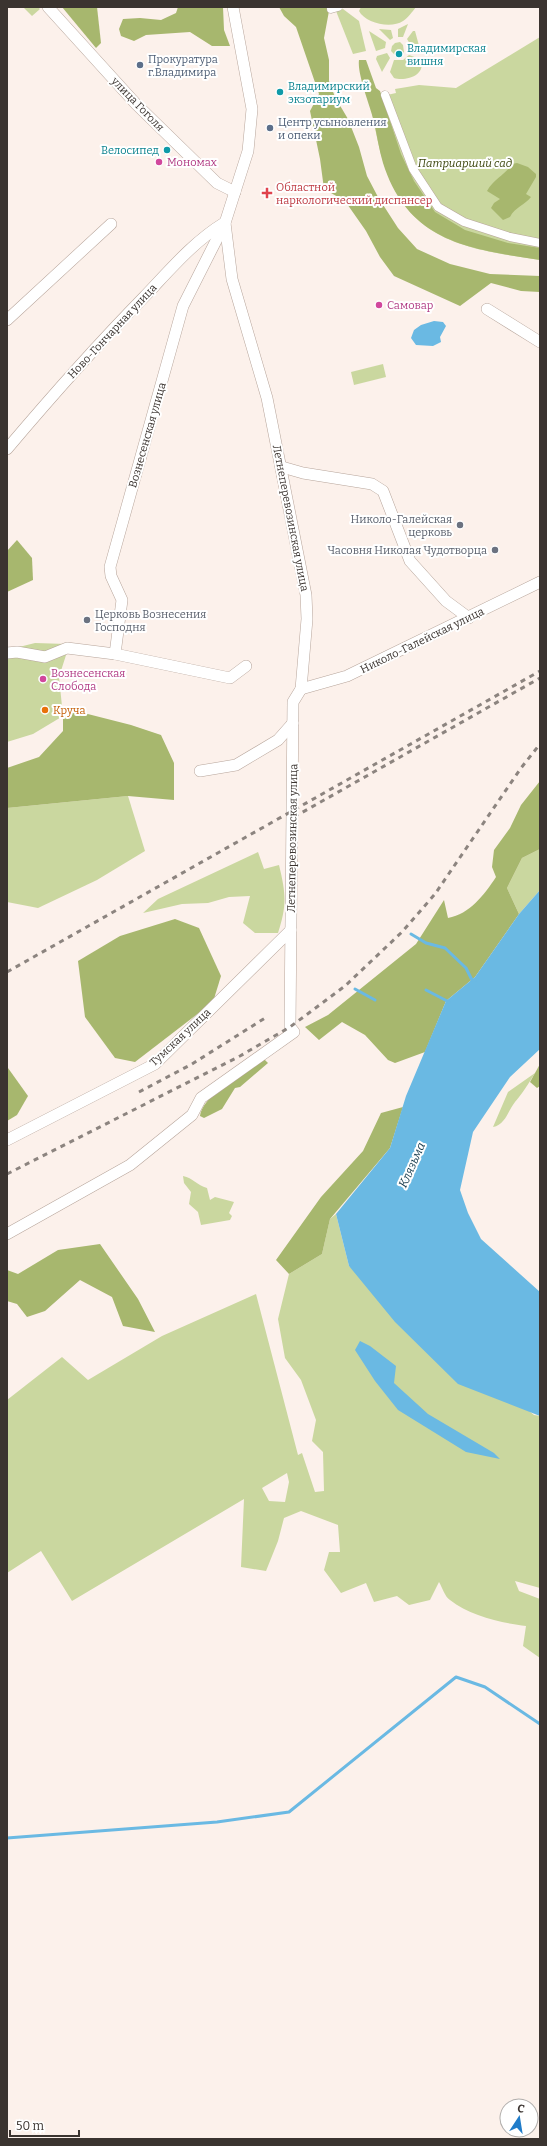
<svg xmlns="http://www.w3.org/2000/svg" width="547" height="2146" viewBox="0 0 547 2146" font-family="Bitter,serif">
<rect width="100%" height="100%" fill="#fcf1eb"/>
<g fill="#cad79f" fill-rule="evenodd">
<polygon points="23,7 38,7 40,9 32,16"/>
<path d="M361 7H416C412 12 408 18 403 21 391 29 365 23 359 11Z"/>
<polygon points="343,9 359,21 366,51 353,54 336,11"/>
<polygon points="408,24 403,37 398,37 398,29"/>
<polygon points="379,29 391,30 393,38 390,40"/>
<polygon points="369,31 386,42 385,48 376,51"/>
<polygon points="413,31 415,31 421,53 410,50 410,44 407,39"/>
<path d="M540 37V260C468 249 410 243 384 164 377 143 374 120 369 99L396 93 395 89 419 85 456 88Z"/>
<polygon points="400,42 403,45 404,52 403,54 401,51 397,51 396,56 391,51 392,46 395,43"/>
<polygon points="387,53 390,58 382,72 376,59 377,56"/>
<path d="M409 55 420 59C428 75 405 82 394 78L390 72 394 60H403Z"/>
<polygon points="383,364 386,377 354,385 351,372"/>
<polygon points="35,643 67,644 67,652 59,677 63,716 33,734 7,742 7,650"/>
<polygon points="128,796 145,851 97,880 38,908 7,902 7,808"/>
<polygon points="540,849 540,890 519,914 507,888 522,858"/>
<path d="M258 852 264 869 279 865C286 894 287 905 278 933H255L243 923 250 896 229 897 208 903 182 904 143 913 158 899Z"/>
<path d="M535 1073C527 1086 524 1091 515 1102 508 1111 505 1125 493 1127L508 1092Z"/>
<path d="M183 1176C193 1178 197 1185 207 1188L210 1200 215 1197 234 1202 229 1213 232 1216 230 1220 201 1225 198 1212 189 1204 191 1192 184 1183Z"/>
<path d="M336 1214 349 1266 534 1415 540 1416V1588L515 1581 519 1591 540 1599V1658L523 1646 526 1626C502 1623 470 1616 450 1600 445 1597 442 1587 439 1582L430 1600 409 1605 397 1596 374 1602 366 1583 341 1593 324 1570 329 1552H340L338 1525 301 1511 284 1518 278 1541 266 1571 241 1567 244 1499 72 1601 41 1551 7 1573V1400L62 1357 88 1380 162 1336 256 1294 298 1455 302 1453 315 1492 324 1491 323 1452 312 1441 316 1420 301 1380 285 1358 278 1319 289 1274 322 1254 330 1219ZM287 1473 289 1482 285 1502 269 1501 262 1488Z"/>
</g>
<g fill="#a7b76e">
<polygon points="62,7 97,7 101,43 96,48"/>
<polygon points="178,7 223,7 224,30 230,46 212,46 190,32 146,35 134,41 121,36 119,29 123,19 140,18 161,20 176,13"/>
<polygon points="279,7 327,7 329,11 324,38 329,60 329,81 335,97 348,119 359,147 367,176 378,197 398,228 417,249 450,264 490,274 540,276 540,292 521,291 491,283 460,306 394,276 380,257 366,231 345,201 324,189 320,159 310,111 319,94 296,27 284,16"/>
<path d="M359 60H366L376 88 380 91 401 154 414 181 435 212 465 230 508 243 540 248V260C469 249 408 242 383 163 379 150 377 135 374 122 370 105 357 74 359 60Z"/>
<path d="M517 163 528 167 536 174V177L526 194 531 197C525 205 515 207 510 217L503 220 491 208 494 203 500 199 487 191C494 179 505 175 512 164Z"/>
<polygon points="17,540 32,558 33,580 7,592 7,551"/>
<polygon points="76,711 131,725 161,735 174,763 174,800 128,796 7,808 7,768 39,757 63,731 63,716"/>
<path d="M540 781V849L522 858 507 888 519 914 475 977 446 1001 425 1052 395 1063 388 1060 365 1035 342 1022 319 1040 305 1027 328 1015 416 944 444 900 448 918C470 914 484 895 496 877L492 867 494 850 510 828 521 805Z"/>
<polygon points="175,919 199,928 221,976 213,1002 135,1062 115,1058 85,1017 78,961 120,936"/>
<path d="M262 1057 268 1063 240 1087 235 1088 222 1109 204 1118 200 1116C202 1096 245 1070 262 1057Z"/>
<polygon points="540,1064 540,1086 537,1088 530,1082"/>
<polygon points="8,1068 28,1096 17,1115 7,1121"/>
<polygon points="403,1107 390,1148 330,1219 322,1254 289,1274 276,1260 321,1197 363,1151 381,1113"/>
<polygon points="100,1244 138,1299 155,1332 123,1326 112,1297 80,1280 45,1311 27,1317 17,1304 7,1301 7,1270 18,1274 58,1250"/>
</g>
<g fill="#6ab9e3">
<polygon points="434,321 443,322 446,326 440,337 441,342 433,346 416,345 411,338 414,330 421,325"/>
<polygon points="540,890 540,1049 510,1077 473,1132 460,1190 468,1213 481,1239 540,1292 540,1416 458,1384 395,1322 349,1266 336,1214 390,1148 406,1096 446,1001 475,977 519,914"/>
<polygon points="360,1341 370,1346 396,1366 394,1383 428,1414 494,1453 500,1459 466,1452 398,1410 375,1381 355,1350"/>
</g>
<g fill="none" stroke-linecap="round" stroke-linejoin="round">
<g stroke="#6ab9e3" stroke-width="3">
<polyline points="411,934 426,943 445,948 466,968 472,980 475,980"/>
<polyline points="355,989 375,1000"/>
<polyline points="426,990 449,1002"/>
<polyline points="7,1838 217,1822 289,1812 456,1677 485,1687 540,1724"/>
</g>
<g stroke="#b7a59b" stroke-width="9">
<g id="pedestrian">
<polyline points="331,7 331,9 338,7"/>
<polyline points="385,95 413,169 438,207 464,222 510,237 540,243"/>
</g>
</g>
<g stroke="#b7a59b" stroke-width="12">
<g id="minor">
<polyline points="48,7 136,104 217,183 235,192"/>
<polyline points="487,309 540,342"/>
<polyline points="7,320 111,224"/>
<path d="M7 449C51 397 96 346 144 297 169 271 193 242 224 223"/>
<polyline points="282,467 303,473 372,484 383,491 410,561 446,601 469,618"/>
<polyline points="7,653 17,652 45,657 67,648 115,654 230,678 246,666"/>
<polyline points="115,654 122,600 111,576 110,567 183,306 225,223"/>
<polyline points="301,689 347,676 540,582"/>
<polyline points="200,771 236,765 278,740 293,723"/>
<polyline points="7,1140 155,1064 291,930"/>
<polyline points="7,1234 130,1165 192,1115 201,1098 294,1032 290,1027 293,702 301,689 307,619 306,595 267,398 232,279 225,223 248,151 252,109 233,7"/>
</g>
</g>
<use href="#pedestrian" stroke="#fff" stroke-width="8"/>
<use href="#minor" stroke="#fff" stroke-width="11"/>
<g stroke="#8c847f" stroke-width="3" stroke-dasharray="5 5" stroke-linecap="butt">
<polyline points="294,817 540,678"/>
<polyline points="7,972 540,671"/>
<polyline points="139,1092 192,1064 265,1018"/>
<polyline points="7,1174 240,1056 290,1027 345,986 402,932 435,894 521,768 540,744"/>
</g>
</g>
<g fill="#0f9aa8" stroke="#fff" stroke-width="1.5">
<circle cx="399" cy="54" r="4"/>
<circle cx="280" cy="92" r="4"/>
<circle cx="167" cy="150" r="4"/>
</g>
<g fill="#5c6f8a" stroke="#fff" stroke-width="1.5">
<circle cx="140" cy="65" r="4"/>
<circle cx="270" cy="128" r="4"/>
</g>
<g fill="#d1479c" stroke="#fff" stroke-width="1.5">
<circle cx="159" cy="162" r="4"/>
<circle cx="379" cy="305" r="4"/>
<circle cx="43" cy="679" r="4"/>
</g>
<path fill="#e0444e" stroke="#fff" stroke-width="1.5" d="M265 187h4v4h4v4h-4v4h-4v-4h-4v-4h4z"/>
<g fill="#6b7280" stroke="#fff" stroke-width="1.5">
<circle cx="460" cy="525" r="4"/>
<circle cx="495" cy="550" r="4"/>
<circle cx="87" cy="620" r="4"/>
</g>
<circle fill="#e8710a" stroke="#fff" stroke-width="1.5" cx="45" cy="710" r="4"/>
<g text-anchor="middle" stroke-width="4" stroke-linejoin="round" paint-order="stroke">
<g font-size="11" fill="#0d838f" stroke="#fff" text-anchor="start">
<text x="407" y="52">Владимирская<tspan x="407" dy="13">вишня</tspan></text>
<text x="288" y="90">Владимирский<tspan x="288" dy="13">экзотариум</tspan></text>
<text x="159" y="154" text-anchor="end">Велосипед</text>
</g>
<g font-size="11" fill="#4e5e75" stroke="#fff" text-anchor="start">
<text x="148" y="63">Прокуратура<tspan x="148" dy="13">г.Владимира</tspan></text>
<text x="278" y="126">Центр усыновления<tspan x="278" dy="13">и опеки</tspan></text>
</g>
<g font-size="11" fill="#3b3430" stroke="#fff">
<text transform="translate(138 104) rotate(46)" y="4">улица Гоголя</text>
<text transform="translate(112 331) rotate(-47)" y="4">Ново-Гончарная улица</text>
<text transform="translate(147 435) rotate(-74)" y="4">Вознесенская улица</text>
<text transform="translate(291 518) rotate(79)" y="4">Летнеперевозинская улица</text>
<text transform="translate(422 640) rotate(-26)" y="4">Николо-Галейская улица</text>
<text transform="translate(292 838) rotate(-89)" y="4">Летнеперевозинская улица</text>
<text transform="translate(180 1037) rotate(-43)" y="4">Тумская улица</text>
</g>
<g font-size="11" fill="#b23c85" stroke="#fff" text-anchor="start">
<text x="167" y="166">Мономах</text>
<text x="387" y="309">Самовар</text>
<text x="51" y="677">Вознесенская<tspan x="51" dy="13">Слобода</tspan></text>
</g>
<g font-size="11" font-style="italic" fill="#3b440c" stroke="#fff">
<text x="465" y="167">Патриарший сад</text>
</g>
<g font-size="11" fill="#be3a42" stroke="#fff" text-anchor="start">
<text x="276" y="191">Областной<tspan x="276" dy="13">наркологический диспансер</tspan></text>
</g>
<g font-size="11" fill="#5b616d" stroke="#fff" text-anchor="end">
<text x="452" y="523">Николо-Галейская<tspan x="452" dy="13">церковь</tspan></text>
<text x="487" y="554">Часовня Николая Чудотворца</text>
<text x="95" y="618" text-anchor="start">Церковь Вознесения<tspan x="95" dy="13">Господня</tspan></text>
</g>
<g font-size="11" fill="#c56008" stroke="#fff" text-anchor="start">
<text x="53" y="714">Круча</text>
</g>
<g font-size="12" font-style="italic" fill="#15394b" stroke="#fff">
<text transform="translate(412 1165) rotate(-66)" y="4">Клязьма</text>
</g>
</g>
<rect width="547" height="2146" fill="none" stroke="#3b3430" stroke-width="16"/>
<g transform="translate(519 2118) rotate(12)"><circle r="19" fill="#ffffff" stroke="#b1aeac"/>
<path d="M0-3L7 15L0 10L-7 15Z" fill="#207cc9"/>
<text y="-6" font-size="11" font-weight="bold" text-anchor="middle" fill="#3b3430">С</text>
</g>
<path d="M10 2130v6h69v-6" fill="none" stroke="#3b3430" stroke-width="2"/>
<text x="16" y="2130" font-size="12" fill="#3b3430" stroke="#ffffff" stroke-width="3" paint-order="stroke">50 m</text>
</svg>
